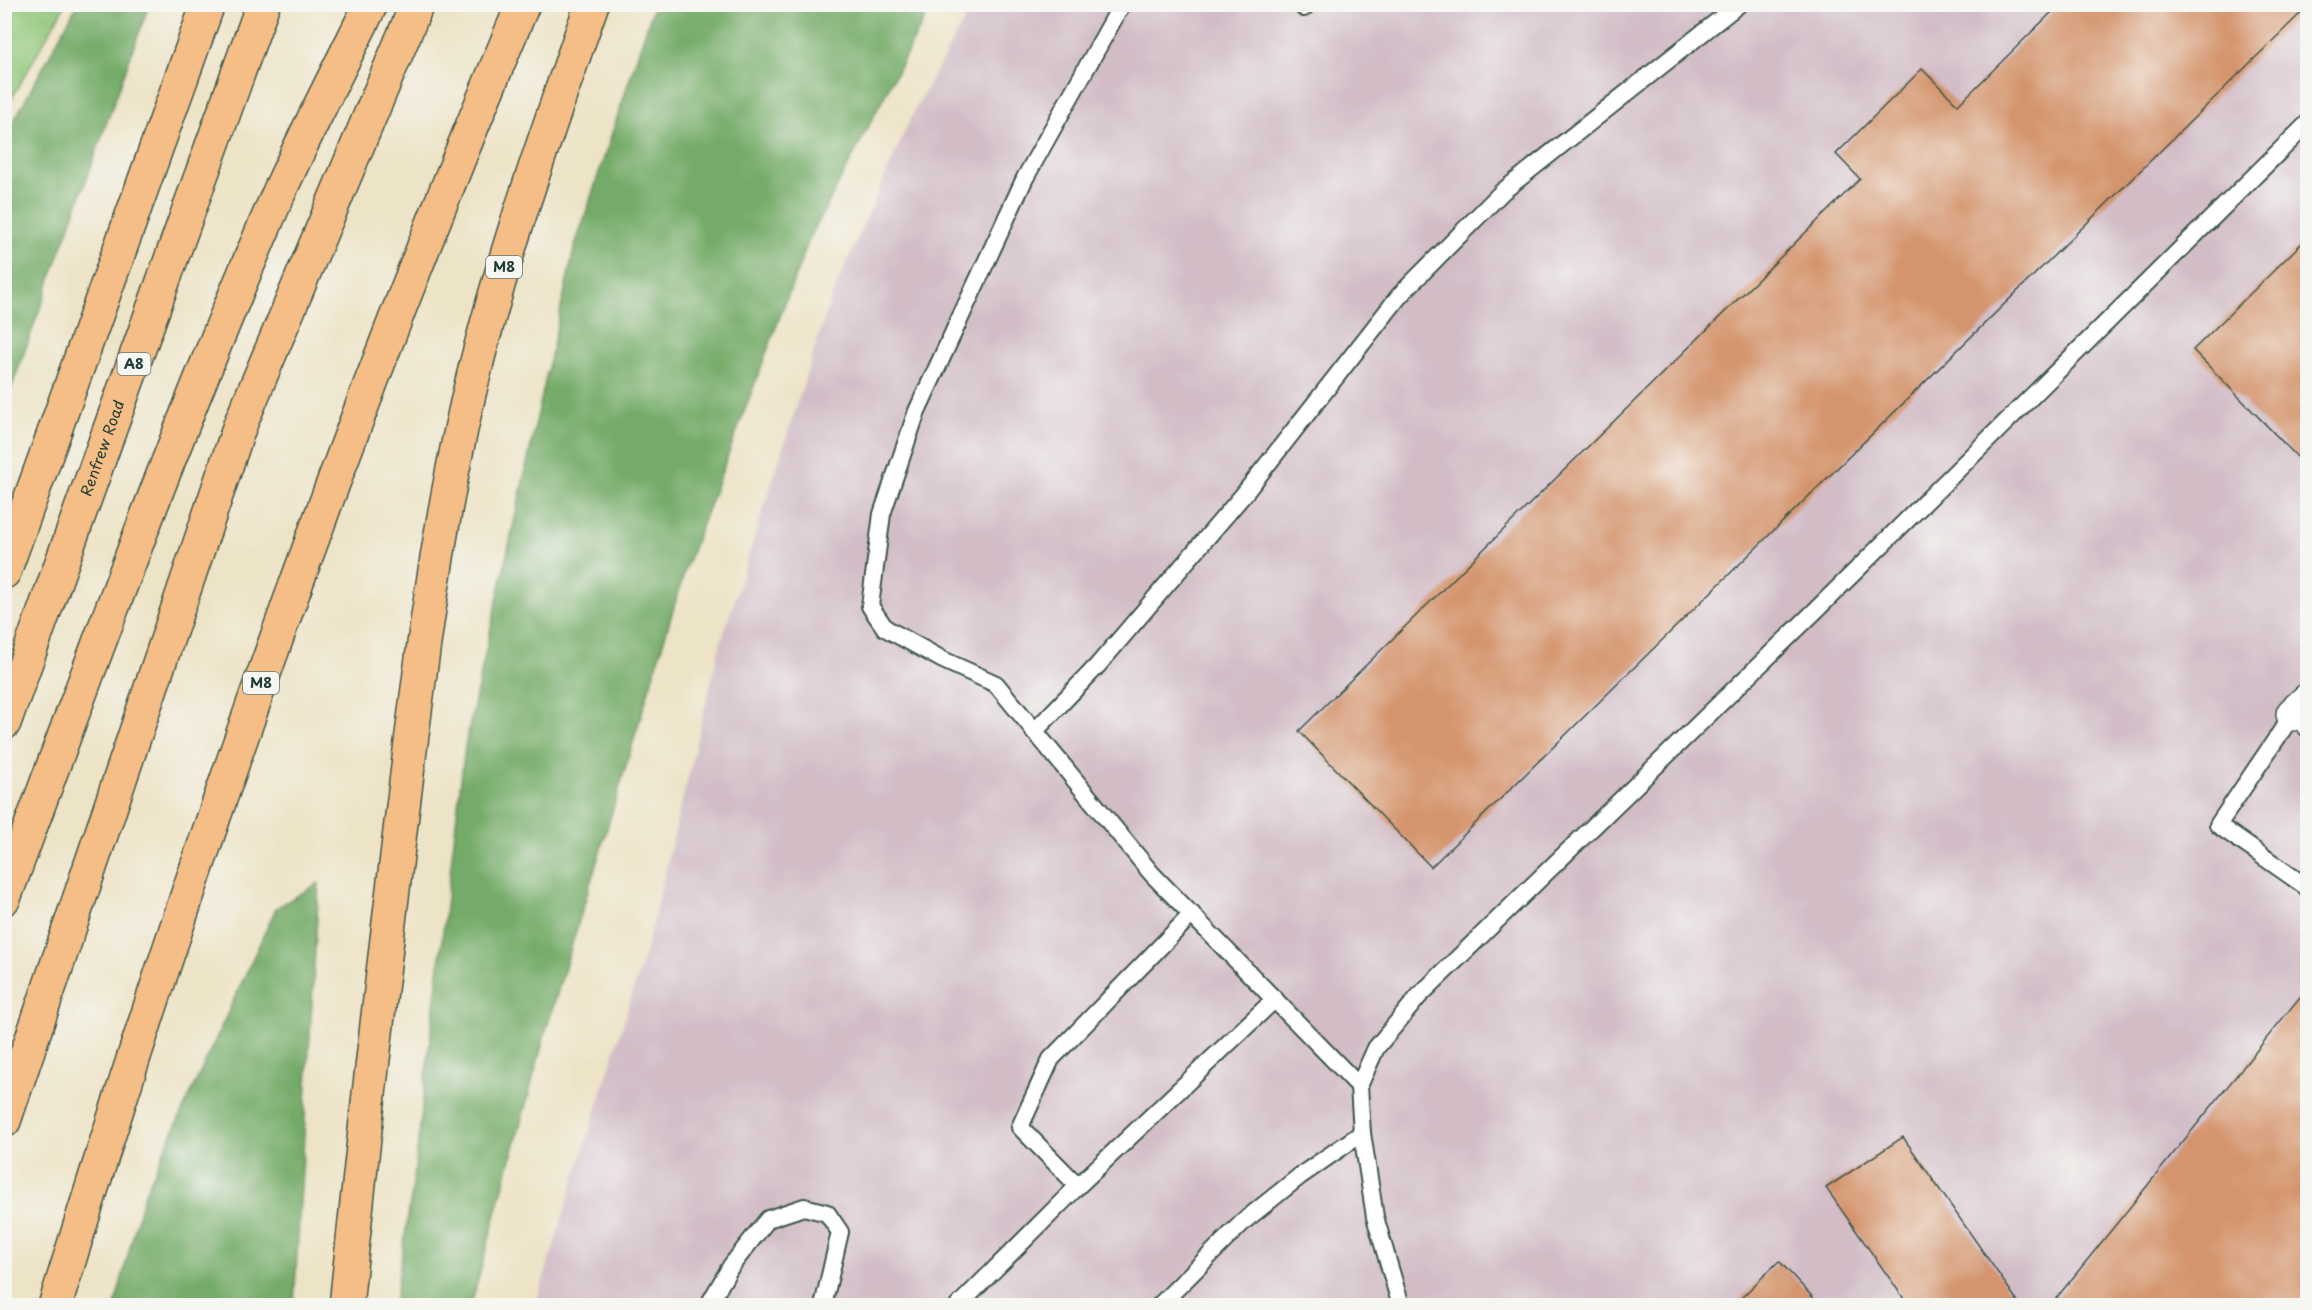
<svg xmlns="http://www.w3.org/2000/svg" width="2312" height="1310" viewBox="0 0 2312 1310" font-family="'Playpen Sans',sans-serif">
<rect width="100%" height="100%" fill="#f6f6f2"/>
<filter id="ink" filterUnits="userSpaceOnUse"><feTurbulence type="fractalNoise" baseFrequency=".0167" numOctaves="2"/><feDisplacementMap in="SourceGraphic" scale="12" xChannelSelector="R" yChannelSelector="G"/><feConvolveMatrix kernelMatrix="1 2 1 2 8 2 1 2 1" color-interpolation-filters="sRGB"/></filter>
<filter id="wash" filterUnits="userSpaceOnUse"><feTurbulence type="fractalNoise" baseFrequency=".008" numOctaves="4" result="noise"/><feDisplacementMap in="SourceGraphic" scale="24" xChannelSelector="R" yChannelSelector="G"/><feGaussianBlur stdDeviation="1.35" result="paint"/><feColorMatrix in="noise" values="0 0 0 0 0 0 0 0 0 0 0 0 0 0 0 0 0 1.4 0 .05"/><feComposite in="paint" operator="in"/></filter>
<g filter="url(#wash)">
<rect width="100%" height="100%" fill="#ede3c6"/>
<polygon fill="#d2bdc7" points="973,5 2307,5 2307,1305 535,1306 646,950 720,645 830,301 914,111"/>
<polygon fill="#90c678" stroke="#588256" stroke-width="1.5" points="5,4 65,5 5,110 4,5"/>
<g fill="#74ab68" stroke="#4a744e" stroke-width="1.5">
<polygon points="77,5 149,5 5,406 5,137"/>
<polygon points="654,5 932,5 808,242 686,567 547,1027 471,1305 394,1305 413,1184 465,746 574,249"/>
<polygon points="319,883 294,1305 115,1305 143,1197 276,908"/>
</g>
<g id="blocks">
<g fill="#d4946d">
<polygon points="2060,4 2308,6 1431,867 1299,731 1860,179 1836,154 1922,69 1958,105"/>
<polygon points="2308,237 2308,468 2193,350"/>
<polygon points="2308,987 2308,1306 2050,1306"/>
<polygon points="1903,1137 2021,1306 1904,1306 1907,1303 1826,1188"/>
<polygon points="1779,1261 1821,1306 1733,1306"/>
</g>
</g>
</g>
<g filter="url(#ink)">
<use href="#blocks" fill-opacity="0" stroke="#3e564a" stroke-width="1.5"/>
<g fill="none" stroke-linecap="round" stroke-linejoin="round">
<g stroke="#3e564a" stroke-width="20">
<g id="lane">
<polyline points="1122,4 1025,178 917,411 882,514 870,606 885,628 943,660 996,684 1152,874 1359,1086"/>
<polyline points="1304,8 1305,4"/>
<polyline points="2308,729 2293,714 2218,825 2308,888"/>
<polyline points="1034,732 1098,665 1244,494 1400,295 1502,192 1739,4"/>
<polyline points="1078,1186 1020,1127 1051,1059 1192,914"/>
<polyline points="708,1306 731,1266 768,1219 804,1207 827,1213 840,1232 823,1306"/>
<polyline points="958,1306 1078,1186 1275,999"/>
<polyline points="1159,1306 1244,1221 1300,1176 1362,1133"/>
<polyline points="1401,1306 1375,1217 1362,1133 1359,1086 1376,1048 1419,996 1814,612 2308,123"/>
</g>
</g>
<g stroke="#3e564a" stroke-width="36">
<polyline id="street" points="2293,714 2308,700"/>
</g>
<g stroke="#3e564a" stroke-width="36">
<g id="primary">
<polyline points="4,572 208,4"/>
<path id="s1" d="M4 723 263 4"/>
</g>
</g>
<g stroke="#3e564a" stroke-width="36">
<g id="highway">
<path d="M4 898C93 660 179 420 281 188 309 126 341 65 371 4"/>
<polyline points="4,1121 240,425 417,4"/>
<path d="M55 1306C191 865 343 429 523 4"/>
<path d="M346 1306C363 1142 382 978 402 815 418 684 434 554 462 425 493 282 543 143 592 4"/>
</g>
</g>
<use href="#lane" stroke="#fff" stroke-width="16"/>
<use href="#street" stroke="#fff" stroke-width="33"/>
<use href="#primary" stroke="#f6be87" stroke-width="33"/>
<use href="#highway" stroke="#f6be87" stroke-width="33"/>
</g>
</g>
<g text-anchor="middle" stroke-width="6" stroke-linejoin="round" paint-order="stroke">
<g fill="#f6f6f2" stroke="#60746d" stroke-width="1.5">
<rect x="486" y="256" width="36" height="22" rx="4.5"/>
<rect x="117.5" y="353" width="33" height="22" rx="4.5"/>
<rect x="243" y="672" width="36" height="22" rx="4.5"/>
</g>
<g font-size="14" font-weight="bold" fill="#1f3d34">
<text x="504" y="272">M8</text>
<text x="134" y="369">A8</text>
<text x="261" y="688">M8</text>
</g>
<g font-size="15" fill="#1f3d34" stroke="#f6f6f2">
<text dy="5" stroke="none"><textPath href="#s1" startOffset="292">Renfrew Road</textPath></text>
</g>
</g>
<rect width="2312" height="1310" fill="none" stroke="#f6f6f2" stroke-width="24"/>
</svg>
